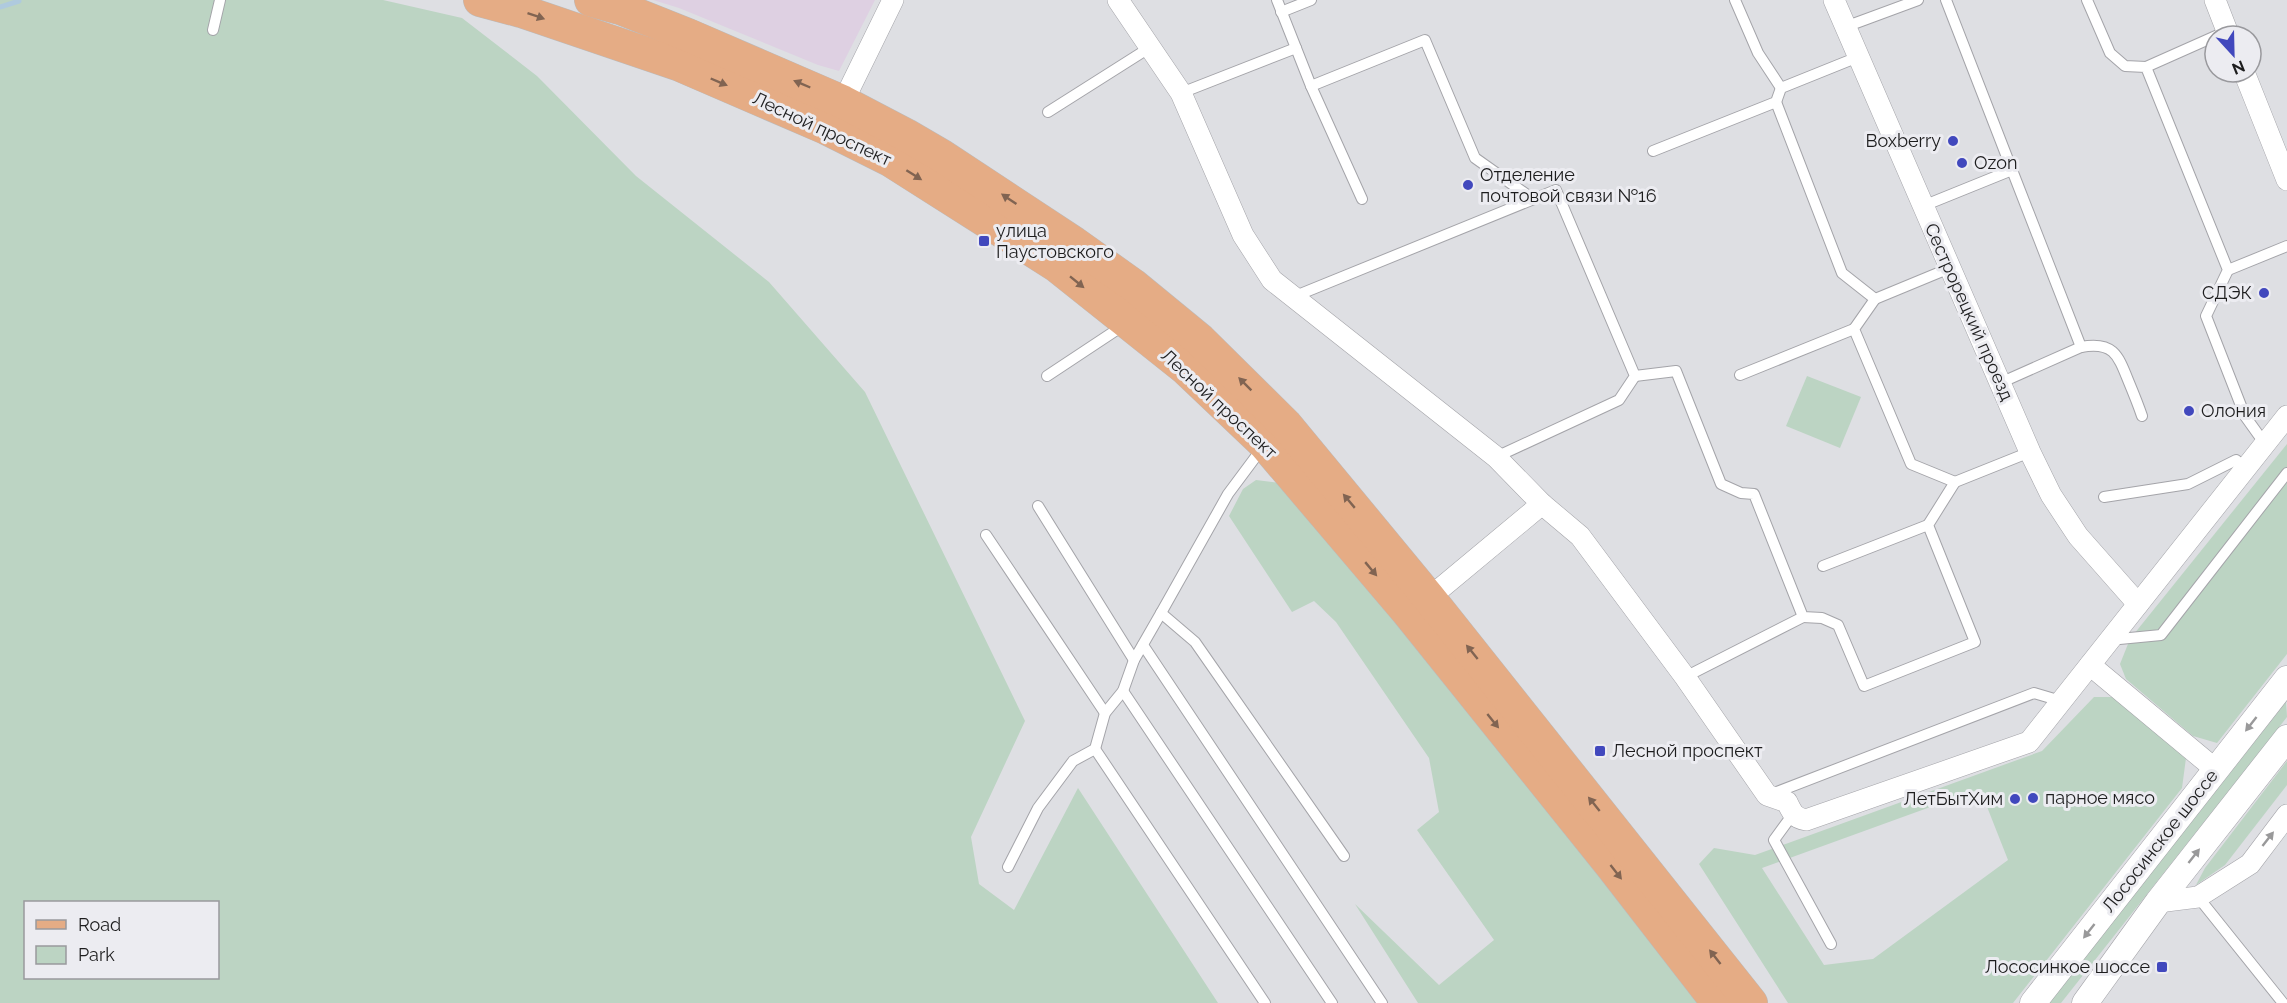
<svg xmlns="http://www.w3.org/2000/svg" width="2287" height="1003" viewBox="0 0 2287 1003" font-family="Raleway,sans-serif">
<rect width="100%" height="100%" fill="#dedfe3"/>
<polygon fill="#ded0e2" points="653,0 875,0 839,71 818,65 679,8"/>
<g fill="#bcd4c3" fill-rule="evenodd">
<path d="M0 0H383L462 18 537 76 636 176 769 282 865 392 1025 721 971 837 979 884 1014 910 1078 788 1218 1003H0ZM26 902H218V978H26Z"/>
<polygon points="1807,376 1861,397 1840,448 1786,426"/>
<polygon points="2287,444 2287,654 2217,743 2193,736 2126,679 2120,664 2130,639"/>
<polygon points="1256,480 1288,484 1700,1003 1418,1003 1355,904 1439,985 1494,940 1417,830 1439,812 1429,758 1336,622 1314,601 1292,612 1229,516 1243,489"/>
<path d="M2094 697H2114L2186 758 2182 788 2013 1003H1788L1699 864 1714 848 1755 855 2042 751ZM1980 789 2008 860 1873 959 1824 965 1762 868Z"/>
<polygon points="2286,702 2287,717 2061,1003 2049,1003"/>
<polygon points="2287,761 2287,785 2225,865 2196,885 2205,868"/>
</g>
<g fill="none" stroke-linecap="round" stroke-linejoin="round">
<polyline stroke="#afcade" stroke-width="5" points="0,7 19,1"/>
<g stroke="#a4a4a9" stroke-width="12">
<g id="service">
<polyline points="1277,0 1311,86 1362,199"/>
<polyline points="1735,0 1758,53 1781,88"/>
<polyline points="1946,0 2012,170"/>
<polyline points="2087,0 2110,53 2125,66 2146,67 2228,270 2206,316 2245,416 2265,444"/>
<polyline points="1281,12 1311,0"/>
<polyline points="1845,27 1918,0"/>
<polyline points="213,30 220,0"/>
<polyline points="2146,67 2227,31"/>
<polyline points="1311,86 1425,40 1475,158 1533,199"/>
<polyline points="1181,93 1296,48"/>
<polyline points="1048,112 1149,48"/>
<polyline points="1653,151 1776,102 1781,88 1858,57"/>
<path d="M1923 206 2012 170 2081 347C2113 341 2118 355 2128 380 2133 392 2138 404 2142 416"/>
<polyline points="2228,270 2287,246"/>
<polyline points="1293,297 1556,190 1635,376 1619,400 1496,457"/>
<polyline points="1875,299 1950,268"/>
<polyline points="1740,375 1854,329"/>
<polyline points="1047,376 1124,325"/>
<polyline points="1635,376 1676,371 1721,484 1741,493 1754,494 1803,617 1822,618 1838,625 1864,686 1975,642 1928,525 1955,482 1911,464 1854,329 1875,299 1842,273 1776,102"/>
<polyline points="2000,383 2081,347"/>
<polyline points="1955,482 2030,452"/>
<polyline points="2104,497 2188,484 2236,460 2246,468"/>
<polyline points="1038,506 1134,660"/>
<polyline points="986,535 1105,713"/>
<polyline points="1823,566 1928,525"/>
<polyline points="1161,613 1195,642 1344,856"/>
<polyline points="2109,640 2161,635 2287,473"/>
<polyline points="1143,645 1382,1003"/>
<polyline points="1685,677 1803,617"/>
<polyline points="1123,691 1332,1003"/>
<polyline points="1095,749 1265,1003"/>
<polyline points="1769,795 2034,693 2061,701"/>
<polyline points="1793,814 1774,840 1831,944"/>
<polyline points="1008,867 1038,808 1073,761 1095,749 1105,713 1123,691 1134,660 1161,613 1228,494 1263,447"/>
<polyline points="2198,897 2283,1003"/>
</g>
</g>
<g stroke="#a4a4a9" stroke-width="22">
<g id="minor">
<path d="M1118 0 1181 93 1243 235 1272 280 1496 457 1542 504 1580 536 1685 677 1767 795 1787 802C1792 812 1794 818 1806 820L2029 742 2287 416"/>
<polyline points="1834,0 2030,452 2051,495 2078,536 2138,604"/>
<polyline points="2215,0 2229,36"/>
<polyline points="2244,72 2287,180"/>
<polyline points="843,102 893,0"/>
<polyline points="1429,598 1542,504"/>
<polyline points="2090,665 2215,769"/>
<polyline points="2158,902 2198,897 2250,864 2287,815"/>
</g>
</g>
<g stroke="#a4a4a9" stroke-width="27">
<g id="tertiary">
<polyline points="2033,1003 2287,679"/>
<polyline points="2085,1003 2158,902 2287,738"/>
</g>
</g>
<g stroke="#bbbbbc" stroke-width="34">
<g id="primary">
<polyline points="480,0 521,11 680,65 826,128 890,160 1057,266 1185,368 1265,444 1407,611 1611,865 1718,1003"/>
<polyline points="591,0 620,8 688,35 843,102 906,135 942,156 1074,243 1133,285 1200,340 1286,425 1429,598 1751,1003"/>
</g>
</g>
<use href="#service" stroke="#fff" stroke-width="10"/>
<use href="#minor" stroke="#fff" stroke-width="21"/>
<use href="#tertiary" stroke="#fff" stroke-width="26"/>
<use href="#primary" stroke="#e5ac85" stroke-width="33"/>
</g>
<defs><path id="oneway-solid" d="M-6-.8H1V-3.2L6.5 0L1 3.2V.8H-6Z" transform="scale(1.5)"/></defs>
<g fill="#816452">
<use href="#oneway-solid" transform="translate(536 16) rotate(19)"/>
<use href="#oneway-solid" transform="translate(719 82) rotate(23)"/>
<use href="#oneway-solid" transform="translate(802 84) rotate(-157)"/>
<use href="#oneway-solid" transform="translate(914 175) rotate(32)"/>
<use href="#oneway-solid" transform="translate(1009 199) rotate(-146)"/>
<use href="#oneway-solid" transform="translate(1077 282) rotate(39)"/>
<use href="#oneway-solid" transform="translate(1245 384) rotate(-135)"/>
<use href="#oneway-solid" transform="translate(1349 501) rotate(-130)"/>
<use href="#oneway-solid" transform="translate(1371 569) rotate(50)"/>
<use href="#oneway-solid" transform="translate(1472 652) rotate(-129)"/>
<use href="#oneway-solid" transform="translate(1493 721) rotate(51)"/>
<use href="#oneway-solid" transform="translate(1594 804) rotate(-129)"/>
<use href="#oneway-solid" transform="translate(1616 872) rotate(52)"/>
<use href="#oneway-solid" transform="translate(1715 957) rotate(-128)"/>
</g>
<g fill="#99999a">
<use href="#oneway-solid" transform="translate(2251 724) rotate(128)"/>
<use href="#oneway-solid" transform="translate(2268 839) rotate(-52)"/>
<use href="#oneway-solid" transform="translate(2194 856) rotate(-52)"/>
<use href="#oneway-solid" transform="translate(2089 931) rotate(128)"/>
</g>
<g fill="#4148bd" stroke="#ececf1" stroke-width="2">
<circle cx="1953" cy="141" r="6"/>
<circle cx="1962" cy="163" r="6"/>
<circle cx="1468" cy="185" r="6"/>
<rect x="978" y="235" width="12" height="12" rx="3"/>
<circle cx="2264" cy="293" r="6"/>
<circle cx="2189" cy="411" r="6"/>
<rect x="1594" y="745" width="12" height="12" rx="3"/>
<circle cx="2033" cy="798" r="6"/>
<circle cx="2015" cy="799" r="6"/>
<rect x="2156" y="961" width="12" height="12" rx="3"/>
</g>
<g text-anchor="middle" stroke-width="6" stroke-linejoin="round" paint-order="stroke">
<g font-size="18" fill="#1d1d1e" stroke="#ececf1">
<text transform="translate(822 129) rotate(25)" y="6">Лесной проспект</text>
<text transform="translate(1969 312) rotate(66)" y="6">Сестрорецкий проезд</text>
<text transform="translate(1219 404) rotate(43)" y="6">Лесной проспект</text>
<text transform="translate(2160 841) rotate(-52)" y="6">Лососинское шоссе</text>
</g>
<g font-size="18" fill="#1d1d1e" stroke="#ececf1" text-anchor="start">
<text x="1941" y="147" text-anchor="end">Boxberry</text>
<text x="1974" y="169">Ozon</text>
<text x="1480" y="181">Отделение<tspan x="1480" dy="21">почтовой связи №16</tspan></text>
<text x="996" y="237">улица<tspan x="996" dy="21">Паустовского</tspan></text>
<text x="2252" y="299" text-anchor="end">СДЭК</text>
<text x="2201" y="417">Олония</text>
<text x="1612" y="757">Лесной проспект</text>
<text x="2045" y="804">парное мясо</text>
<text x="2003" y="805" text-anchor="end">ЛетБытХим</text>
<text x="2150" y="973" text-anchor="end">Лососинкое шоссе</text>
</g>
</g>
<rect x="24" y="901" width="195" height="78" fill="#ececf1" stroke="#99999d" stroke-width="1.5"/>
<rect x="36" y="920" width="30" height="9" fill="#e5ac85" stroke="#99999d" stroke-width="1.5"/>
<text x="78" y="931" font-size="18" fill="#1d1d1e">Road</text>
<rect x="36" y="946" width="30" height="18" fill="#bcd4c3" stroke="#99999d" stroke-width="1.5"/>
<text x="78" y="961" font-size="18" fill="#1d1d1e">Park</text>
<g transform="translate(2233 54) rotate(158)"><circle r="28" fill="#ececf1" stroke="#99999d" stroke-width="1.5"/>
<path d="M0-4.5L10 22L0 15L-10 22Z" fill="#4148bd"/>
<text y="-9" font-size="16" font-weight="bold" text-anchor="middle" fill="#1d1d1e">N</text>
</g>
</svg>
